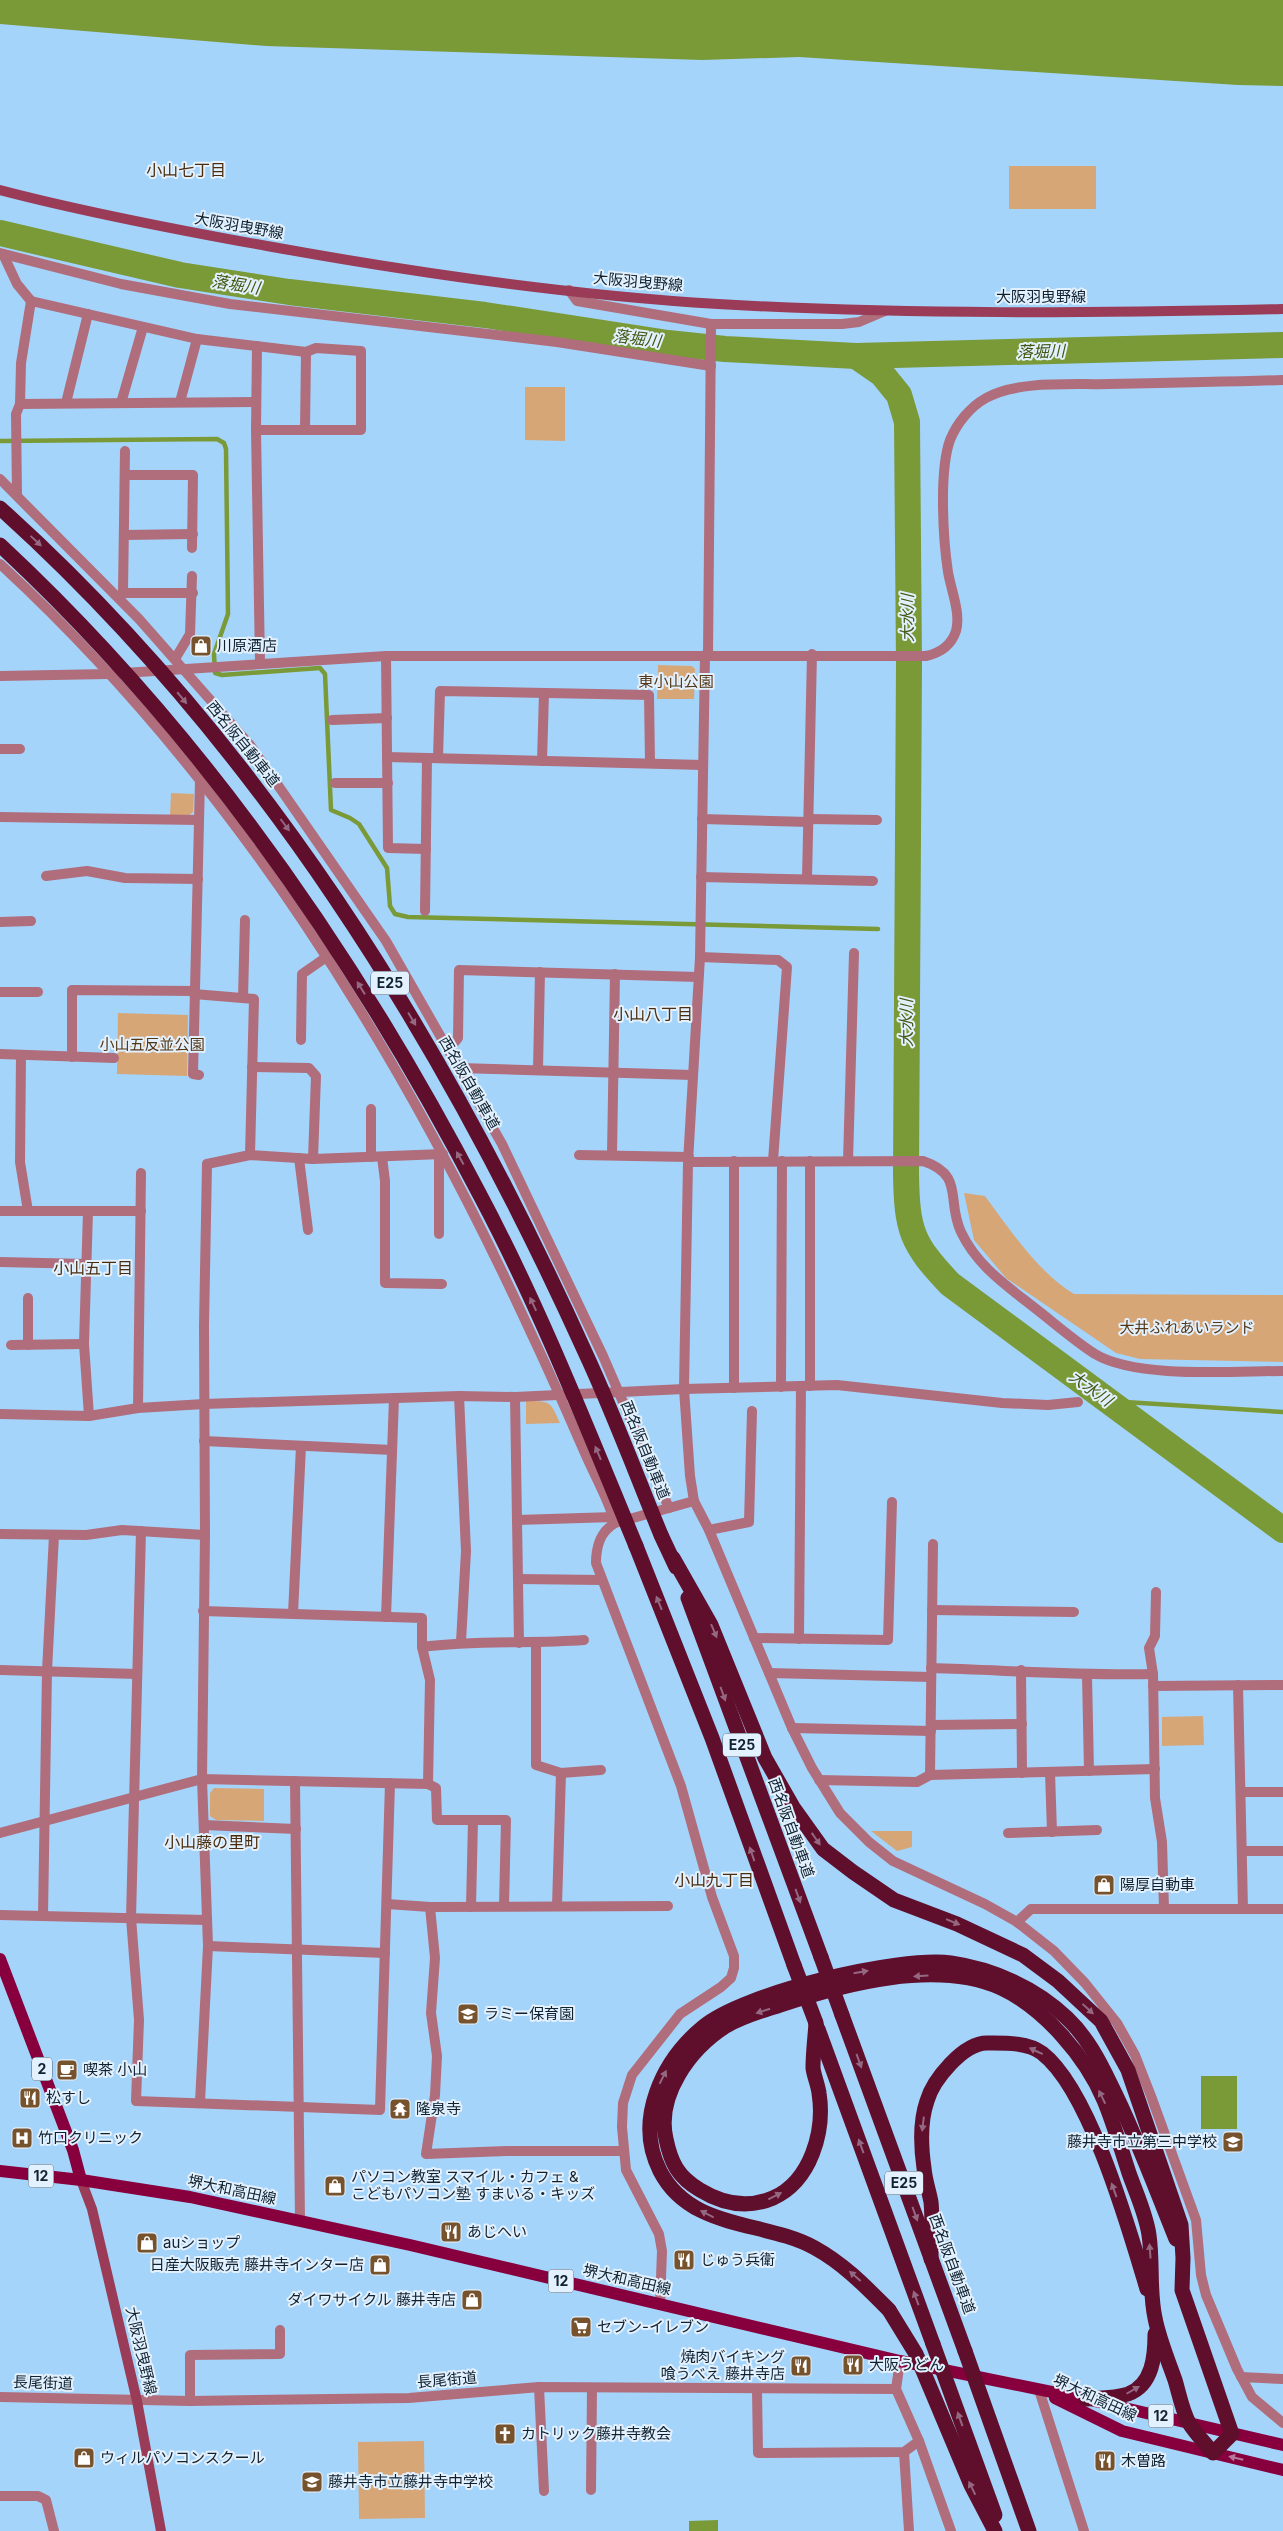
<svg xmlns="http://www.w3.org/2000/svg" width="1283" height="2531" viewBox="0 0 1283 2531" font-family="Inter,'Noto Sans JP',sans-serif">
<rect width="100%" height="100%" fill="#a5d4fb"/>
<g fill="#d7a677">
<rect x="1009" y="166" width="87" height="43"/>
<polygon points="525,387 565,387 565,441 525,440"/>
<polygon points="658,665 692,666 695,669 694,699 657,699"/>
<polygon points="171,793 194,794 193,812 187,817 170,816"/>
<polygon points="118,1013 188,1015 187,1076 117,1074"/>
<path d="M964 1193 985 1196C1011 1231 1037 1271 1074 1294L1283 1295V1362L1140 1359 1116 1353 1006 1278 974 1240Z"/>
<path d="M526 1401C551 1401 550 1401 560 1423L526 1424Z"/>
<polygon points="1203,1716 1204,1745 1162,1746 1162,1717"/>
<polygon points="214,1788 264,1789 264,1821 216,1820 210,1816 210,1793"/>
<polygon points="871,1831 912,1831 912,1847 897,1851"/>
<polygon points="424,2441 425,2518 359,2519 358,2442"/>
</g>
<g fill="#7a9937">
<polygon points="0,0 1283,0 1283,86 1238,85 799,57 702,60 266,46 0,24"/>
<rect x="1201" y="2076" width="36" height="53"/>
<polygon points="718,2520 718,2531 689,2531 689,2521"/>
</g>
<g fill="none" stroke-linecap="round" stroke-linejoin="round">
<g stroke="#7a9937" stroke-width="4.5">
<polyline points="0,441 217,439 224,443 226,449 228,614 214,654 215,673 222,675 320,668 325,674 331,810 350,818 359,824 387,868 390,906 395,914 408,917 878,929"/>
<polyline points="1109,1401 1283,1412"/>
</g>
<g stroke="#7a9937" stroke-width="26">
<polyline points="0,233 180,275 289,292 485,315 668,343 725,349 856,356 1283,345"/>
<path d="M856 356 882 374 899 395 907 422 909 664 906 1174C907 1230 911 1243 950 1284L1283 1530"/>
</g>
<g stroke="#b06e7d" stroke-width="10">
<polyline points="0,253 121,284 230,304 557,342 711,366"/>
<polyline points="3,254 17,284 31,301"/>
<polyline points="569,290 577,301 711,324 842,324 859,322 885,311"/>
<polyline points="257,346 256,430 260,663"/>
<polyline points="180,402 197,339"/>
<polyline points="66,403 88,314"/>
<polyline points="121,403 143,327"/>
<polyline points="20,404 256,402"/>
<polyline points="305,430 306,352"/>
<polyline points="125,475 193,475 192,548"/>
<polyline points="0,479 139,619 250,745 386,941 502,1144 603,1356 669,1508"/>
<polyline points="17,495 16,414 20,404 21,363 31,301 197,339 306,352 316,348 361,351 361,430 256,430"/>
<polyline points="125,535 193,534"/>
<path d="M0 564C232 778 400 1048 531 1333 551 1375 569 1417 588 1460 597 1480 609 1501 615 1523"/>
<polyline points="123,593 193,593"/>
<polyline points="118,597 123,593 125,451"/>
<polyline points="705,655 700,957 688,1162 684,1389 690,1476 694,1501 709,1530 792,1728 812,1768 840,1813 869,1842 893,1861 985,1904 1017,1922 1054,1951 1085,1983 1117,2023 1135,2055 1151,2096 1196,2220 1201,2275 1206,2295 1237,2369 1252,2397 1283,2423"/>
<polyline points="708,655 711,324"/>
<polyline points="386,656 388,848 426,849"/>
<polyline points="175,659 190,634 192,576"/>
<polyline points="332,720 387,718"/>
<polyline points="0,749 20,749"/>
<polyline points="387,757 703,765"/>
<polyline points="438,758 440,691 649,695 650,763"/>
<polyline points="542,761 544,693"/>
<polyline points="335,783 388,783"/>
<polyline points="0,817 199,820"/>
<polyline points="702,819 809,822"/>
<polyline points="809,819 877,820"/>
<polyline points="46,876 87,871 125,878 198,879"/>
<polyline points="701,877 873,881"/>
<polyline points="807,879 812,654"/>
<polyline points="425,911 427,758"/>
<polyline points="0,922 31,921"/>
<polyline points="700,957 778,960 787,967 773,1161"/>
<polyline points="0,992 38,992"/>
<polyline points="194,994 254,999 250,1155"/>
<polyline points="243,998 245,920"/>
<polyline points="301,1040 302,974 328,956"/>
<polyline points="449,1049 458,1038 459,970 698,977"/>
<polyline points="0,1054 114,1058"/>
<polyline points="21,1055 20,1162 28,1211"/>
<polyline points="72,1057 72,990 195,991"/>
<polyline points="252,1067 309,1068 316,1076 313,1159"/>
<polyline points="460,1068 692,1075"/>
<polyline points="538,1070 540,972"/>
<polyline points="199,1075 193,1074 200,780"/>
<polyline points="371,1109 371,1157"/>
<polyline points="579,1155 689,1157"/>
<polyline points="612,1155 615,974"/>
<polyline points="382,1157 385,1181 385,1283 442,1284"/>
<polyline points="299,1158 308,1230"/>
<polyline points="734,1161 734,1388"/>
<polyline points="848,1161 854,953"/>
<polyline points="0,1211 141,1211"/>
<polyline points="88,1211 84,1344 89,1416"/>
<polyline points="439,1234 439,1154"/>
<polyline points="0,1262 87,1264"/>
<polyline points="28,1298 28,1345"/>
<polyline points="11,1345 84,1344"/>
<polyline points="810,1386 810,1161"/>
<polyline points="781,1387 782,1161"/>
<polyline points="459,1396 466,1551 461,1642"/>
<polyline points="515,1397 519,1643"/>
<polyline points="138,1408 141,1173"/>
<polyline points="0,1414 89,1416 138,1408 204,1404 459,1396 515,1397 684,1389 837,1385 1002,1403 1048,1405 1078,1402"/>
<polyline points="204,1441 392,1450"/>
<polyline points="517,1520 614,1517"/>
<polyline points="709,1530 749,1522 752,1411"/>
<polyline points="141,1531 131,1918 139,2020 136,2101 380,2110 390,1783"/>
<polyline points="0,1534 86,1535 122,1530 205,1535"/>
<polyline points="518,1579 602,1580"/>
<polyline points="1156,1592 1155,1636 1149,1648 1153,1674 1155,1798 1162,1842 1164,1909"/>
<polyline points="932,1610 1074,1612"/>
<polyline points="203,1611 422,1618 422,1647 430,1680 428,1784"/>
<polyline points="293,1614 301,1446"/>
<polyline points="386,1617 394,1398"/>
<polyline points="754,1638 888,1640 892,1502"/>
<polyline points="799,1639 801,1386"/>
<polyline points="536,1643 536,1765 561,1773 601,1770"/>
<path d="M422 1647C476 1640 530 1644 584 1640"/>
<path d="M931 1668C1005 1670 1079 1676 1153 1674"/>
<polyline points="0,1670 137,1674"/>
<polyline points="1021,1670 1022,1773"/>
<polyline points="769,1673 931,1677"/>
<polyline points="1087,1676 1089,1771"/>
<polyline points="1238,1685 1243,1909"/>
<polyline points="1153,1686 1283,1685"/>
<polyline points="931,1725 1022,1724"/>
<polyline points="792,1728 931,1731"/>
<polyline points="1050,1772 1052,1832"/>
<polyline points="930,1775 933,1544"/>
<polyline points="819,1780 917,1782 930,1775 1155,1769"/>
<polyline points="295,1781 300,2221"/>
<polyline points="1241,1792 1283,1792"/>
<polyline points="204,1825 296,1829"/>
<polyline points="0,1833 202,1779 428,1784 436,1788 437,1820 506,1820 504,1906"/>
<polyline points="1008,1833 1097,1830"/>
<polyline points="1242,1851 1283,1851"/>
<polyline points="387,1904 430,1907 668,1906"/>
<polyline points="557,1906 561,1773"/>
<polyline points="430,1907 435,1958 431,2013 437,2056 435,2095 426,2154 507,2151 623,2151"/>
<polyline points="471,1907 473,1820"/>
<polyline points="0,1915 206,1920"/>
<polyline points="43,1916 47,1671 54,1535"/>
<polyline points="208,1946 385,1953"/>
<polyline points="200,2102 208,1946 202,1779 205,1535 204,1326 207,1164 250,1155 313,1159 443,1154"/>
<polyline points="900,2361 896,2389 919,2441 951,2531"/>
<polyline points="1241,2377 1283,2379"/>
<polyline points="539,2387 544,2491"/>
<polyline points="757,2390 758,2453 904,2452 919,2441"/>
<polyline points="1039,2390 1084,2531"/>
<polyline points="0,2397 190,2401 409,2398 539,2387 896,2389"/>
<polyline points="190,2401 190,2355 280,2354 280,2330"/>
<polyline points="904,2452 909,2531"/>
<polyline points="591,2490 592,2388"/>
<polyline points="0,2496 38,2496 46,2500 54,2531"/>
</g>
<g stroke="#b06e7d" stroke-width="10">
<path d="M0 676 108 674 386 656H926C940 653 951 646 956 631 961 613 951 590 948 572 943 539 939 471 950 440 957 423 970 407 986 398 1018 380 1073 385 1109 384 1167 383 1225 382 1283 380"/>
<path d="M688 1162 923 1161C965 1175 946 1200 961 1232 976 1264 1004 1284 1031 1305 1052 1321 1073 1340 1095 1354 1137 1379 1233 1371 1283 1371"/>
<polyline points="1017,1922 1031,1909 1283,1909"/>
<path d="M660 2305 662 2251 659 2234 626 2170 622 2127 623 2103 632 2075 680 2014 721 1987 731 1978 734 1968V1956L712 1897 681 1786 596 1563C596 1546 600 1532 615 1523L694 1501"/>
</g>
<g stroke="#9a3b57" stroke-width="10">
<path d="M0 190C88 213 178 230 267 246 416 273 567 295 718 304 906 315 1095 313 1283 309"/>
<polyline points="81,2180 92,2209 137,2401 161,2531"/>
</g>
<g stroke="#87003d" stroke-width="12">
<polyline points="0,1959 73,2150 81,2180"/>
<polyline points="0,2171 81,2180 190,2197 410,2245 900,2361 1086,2399 1283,2445"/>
<polyline points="1055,2398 1122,2431 1283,2470"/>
</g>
<g stroke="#5f0e2c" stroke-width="15">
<polyline points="661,1535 676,1567"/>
<polyline points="636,1546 712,1738 794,1965"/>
<path d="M673 1558 711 1625 765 1758 793 1807 823 1849 853 1872 894 1900 957 1924 1023 1955 1058 1981 1101 2021 1128 2070 1181 2225 1183 2258 1182 2290 1232 2434 1213 2453C1205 2443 1195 2433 1189 2423 1182 2410 1179 2393 1175 2380 1168 2360 1159 2339 1155 2318 1149 2291 1153 2262 1149 2235 1146 2214 1136 2193 1129 2173 1121 2149 1114 2124 1104 2100 1086 2057 1044 2008 1001 1988 936 1959 844 1984 780 2005 762 2011 743 2016 726 2026 690 2049 656 2095 666 2139 671 2163 678 2177 700 2190 723 2204 747 2209 773 2198 811 2181 825 2131 819 2093 818 2085 814 2076 813 2068 813 2053 815 2038 816 2023"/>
<polyline points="688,1598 821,1957"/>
<polyline points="842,2015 965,2351"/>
<polyline points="818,2029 933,2344"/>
<path d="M931 2259C931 2240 933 2220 931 2202 929 2191 925 2180 924 2168 921 2147 920 2121 927 2101 933 2080 963 2043 987 2043 1004 2043 1027 2042 1042 2053 1090 2090 1129 2229 1147 2289"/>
<path d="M889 2310C866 2287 844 2264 815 2248 764 2220 691 2231 660 2171 634 2120 662 2061 703 2027 743 1993 899 1956 951 1963 993 1969 1036 1988 1067 2018 1087 2037 1099 2060 1111 2085 1136 2135 1155 2187 1176 2239"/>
<path d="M1086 2399C1099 2398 1116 2398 1128 2394 1153 2385 1155 2355 1155 2334"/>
</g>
<g stroke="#5f0e2c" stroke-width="15">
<path d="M0 508C258 740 443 1038 585 1352 613 1412 636 1474 661 1535"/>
<path d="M0 545C199 730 355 955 480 1195 540 1308 587 1428 636 1546"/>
<polyline points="821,1957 842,2015"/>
<polyline points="794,1965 816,2023"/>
<polyline points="889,2310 916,2354 971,2485 995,2531"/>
<polyline points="933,2344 995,2515"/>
<polyline points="965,2351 1029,2531"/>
</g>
</g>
<defs><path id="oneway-solid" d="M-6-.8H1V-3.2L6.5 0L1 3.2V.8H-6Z" transform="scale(1.25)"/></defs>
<g fill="#946880">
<use href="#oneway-solid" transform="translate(36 541) rotate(43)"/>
<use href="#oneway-solid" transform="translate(182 698) rotate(50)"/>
<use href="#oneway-solid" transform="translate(285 825) rotate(53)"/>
<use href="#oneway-solid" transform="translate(361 988) rotate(-122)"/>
<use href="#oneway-solid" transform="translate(412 1019) rotate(59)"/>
<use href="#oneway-solid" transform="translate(460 1158) rotate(-119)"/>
<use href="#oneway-solid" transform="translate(533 1304) rotate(-115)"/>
<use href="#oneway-solid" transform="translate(598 1453) rotate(-113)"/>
<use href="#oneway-solid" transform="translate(659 1603) rotate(-112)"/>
<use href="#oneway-solid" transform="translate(714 1631) rotate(67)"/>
<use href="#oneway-solid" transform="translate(723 1694) rotate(70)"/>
<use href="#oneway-solid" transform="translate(816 1839) rotate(55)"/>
<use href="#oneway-solid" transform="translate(752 1854) rotate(-109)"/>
<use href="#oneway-solid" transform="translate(798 1896) rotate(70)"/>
<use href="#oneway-solid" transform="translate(953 1922) rotate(22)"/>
<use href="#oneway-solid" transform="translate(861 1972) rotate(-10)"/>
<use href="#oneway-solid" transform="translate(921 1976) rotate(177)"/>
<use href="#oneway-solid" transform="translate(1088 2009) rotate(43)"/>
<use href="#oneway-solid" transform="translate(763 2011) rotate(162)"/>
<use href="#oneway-solid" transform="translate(1036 2051) rotate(-155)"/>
<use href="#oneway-solid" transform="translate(859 2061) rotate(70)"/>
<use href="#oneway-solid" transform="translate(663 2077) rotate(-63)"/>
<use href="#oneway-solid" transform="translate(1102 2097) rotate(-116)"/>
<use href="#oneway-solid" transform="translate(923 2124) rotate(97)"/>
<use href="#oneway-solid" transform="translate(861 2146) rotate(-110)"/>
<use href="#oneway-solid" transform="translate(1114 2190) rotate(-110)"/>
<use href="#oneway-solid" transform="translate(775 2196) rotate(-27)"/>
<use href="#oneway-solid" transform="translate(707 2214) rotate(-153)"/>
<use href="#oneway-solid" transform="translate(915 2214) rotate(70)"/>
<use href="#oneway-solid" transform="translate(1150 2251) rotate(-94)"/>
<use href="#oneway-solid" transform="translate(855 2276) rotate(-139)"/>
<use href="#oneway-solid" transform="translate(916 2298) rotate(-110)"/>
<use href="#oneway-solid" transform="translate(1133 2390) rotate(-30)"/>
<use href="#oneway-solid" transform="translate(960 2419) rotate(-110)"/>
<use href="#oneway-solid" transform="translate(972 2488) rotate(-116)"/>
</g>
<use fill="#b5789d" href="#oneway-solid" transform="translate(1236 2458) rotate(-167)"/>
<defs>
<g id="shop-square" transform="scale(1.125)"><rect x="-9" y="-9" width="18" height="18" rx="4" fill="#77532d" stroke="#e3f0fd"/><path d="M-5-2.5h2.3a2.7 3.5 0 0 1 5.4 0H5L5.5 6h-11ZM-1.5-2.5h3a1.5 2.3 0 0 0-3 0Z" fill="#fff"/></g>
<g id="school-square" transform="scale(1.125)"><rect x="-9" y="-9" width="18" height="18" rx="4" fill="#77532d" stroke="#e3f0fd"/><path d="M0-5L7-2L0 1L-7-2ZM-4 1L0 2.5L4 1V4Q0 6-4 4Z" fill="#fff"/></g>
<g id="cafe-square" transform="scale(1.125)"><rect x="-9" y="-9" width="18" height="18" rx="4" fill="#77532d" stroke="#e3f0fd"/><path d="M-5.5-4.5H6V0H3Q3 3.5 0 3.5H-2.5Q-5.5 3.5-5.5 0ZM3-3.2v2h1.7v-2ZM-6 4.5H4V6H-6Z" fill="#fff"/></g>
<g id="restaurant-square" transform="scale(1.125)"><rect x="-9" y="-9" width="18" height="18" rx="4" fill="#77532d" stroke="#e3f0fd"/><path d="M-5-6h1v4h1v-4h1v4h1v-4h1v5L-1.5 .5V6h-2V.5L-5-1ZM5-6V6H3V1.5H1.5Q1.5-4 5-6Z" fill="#fff"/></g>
<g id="temple-square" transform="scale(1.125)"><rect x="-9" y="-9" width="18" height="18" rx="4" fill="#77532d" stroke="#e3f0fd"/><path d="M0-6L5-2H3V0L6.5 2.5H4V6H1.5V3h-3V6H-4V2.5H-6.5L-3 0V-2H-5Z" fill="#fff"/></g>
<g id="hospital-square" transform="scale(1.125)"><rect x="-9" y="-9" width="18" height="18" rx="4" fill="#77532d" stroke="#e3f0fd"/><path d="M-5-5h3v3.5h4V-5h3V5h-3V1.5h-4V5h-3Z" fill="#fff"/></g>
<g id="supermarket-square" transform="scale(1.125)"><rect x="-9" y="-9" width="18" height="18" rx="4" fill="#77532d" stroke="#e3f0fd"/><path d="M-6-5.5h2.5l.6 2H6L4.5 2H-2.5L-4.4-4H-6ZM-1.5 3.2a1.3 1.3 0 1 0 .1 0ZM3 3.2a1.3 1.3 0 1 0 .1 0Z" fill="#fff"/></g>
<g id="church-square" transform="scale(1.125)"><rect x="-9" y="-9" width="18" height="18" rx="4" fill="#77532d" stroke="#e3f0fd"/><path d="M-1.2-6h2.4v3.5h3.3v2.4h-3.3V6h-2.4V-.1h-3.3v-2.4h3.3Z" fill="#fff"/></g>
</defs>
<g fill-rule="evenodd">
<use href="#shop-square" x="201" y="646"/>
<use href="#shop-square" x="1104" y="1885"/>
<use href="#school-square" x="468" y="2014"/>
<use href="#cafe-square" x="67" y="2070"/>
<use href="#restaurant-square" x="30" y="2098"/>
<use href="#temple-square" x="400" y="2109"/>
<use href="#hospital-square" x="22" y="2138"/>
<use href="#school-square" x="1233" y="2142"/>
<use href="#shop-square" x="335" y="2186"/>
<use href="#restaurant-square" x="451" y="2232"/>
<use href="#shop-square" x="147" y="2243"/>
<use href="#restaurant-square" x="684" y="2260"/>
<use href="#shop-square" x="380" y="2265"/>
<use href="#shop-square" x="472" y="2300"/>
<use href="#supermarket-square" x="581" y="2327"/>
<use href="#restaurant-square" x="853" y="2365"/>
<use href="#restaurant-square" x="801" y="2366"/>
<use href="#church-square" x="505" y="2434"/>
<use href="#shop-square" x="84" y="2458"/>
<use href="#restaurant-square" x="1105" y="2461"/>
<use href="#school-square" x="312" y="2482"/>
</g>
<g text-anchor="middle" stroke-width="4" stroke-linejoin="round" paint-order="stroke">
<g fill="#e3f0fd" stroke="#4f606e" stroke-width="1">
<rect x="371" y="971.5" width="38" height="23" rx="4"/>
<rect x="723" y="1733.5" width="38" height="23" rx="4"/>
<rect x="32" y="2057.5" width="20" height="23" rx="4"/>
<rect x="28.5" y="2164.5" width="25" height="23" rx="4"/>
<rect x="885" y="2171.5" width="38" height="23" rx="4"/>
<rect x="548.5" y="2269.5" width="25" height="23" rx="4"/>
<rect x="1148.5" y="2404.5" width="25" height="23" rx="4"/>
</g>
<g font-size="14" font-weight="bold" fill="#102230">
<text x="390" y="988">E25</text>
<text x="742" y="1750">E25</text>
<text x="42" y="2074">2</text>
<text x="41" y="2181">12</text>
<text x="904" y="2188">E25</text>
<text x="561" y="2286">12</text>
<text x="1161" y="2421">12</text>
</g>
<g font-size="15" fill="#102230" stroke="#e3f0fd">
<text transform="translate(239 226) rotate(10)" y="5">大阪羽曳野線</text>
<text transform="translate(638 282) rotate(5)" y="5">大阪羽曳野線</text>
<text x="1041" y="302">大阪羽曳野線</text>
<text transform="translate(243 744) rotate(51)" y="5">西名阪自動車道</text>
<text transform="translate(469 1083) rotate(60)" y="5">西名阪自動車道</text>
<text transform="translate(645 1450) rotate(68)" y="5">西名阪自動車道</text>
<text transform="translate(791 1828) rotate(70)" y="5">西名阪自動車道</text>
<text transform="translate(232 2190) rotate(12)" y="5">堺大和高田線</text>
<text transform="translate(952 2264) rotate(70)" y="5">西名阪自動車道</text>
<text transform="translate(627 2280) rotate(13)" y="5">堺大和高田線</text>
<text transform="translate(141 2351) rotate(77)" y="5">大阪羽曳野線</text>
<text transform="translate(447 2380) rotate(-5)" y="5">長尾街道</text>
<text transform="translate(43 2383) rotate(2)" y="5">長尾街道</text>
<text transform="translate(1095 2398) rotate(25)" y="5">堺大和高田線</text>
</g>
<g font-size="15" fill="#102230" stroke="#e3f0fd" text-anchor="start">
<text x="217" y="651">川原酒店</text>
<text x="1120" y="1890">陽厚自動車</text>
<text x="484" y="2019">ラミー保育園</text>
<text x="83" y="2075">喫茶 小山</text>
<text x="46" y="2103">松すし</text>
<text x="416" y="2114">隆泉寺</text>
<text x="38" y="2143">竹口クリニック</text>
<text x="1217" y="2147" text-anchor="end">藤井寺市立第三中学校</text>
<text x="351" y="2182">パソコン教室 スマイル・カフェ &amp;<tspan x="351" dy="17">こどもパソコン塾 すまいる・キッズ</tspan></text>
<text x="467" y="2237">あじへい</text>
<text x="163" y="2248">auショップ</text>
<text x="700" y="2265">じゅう兵衛</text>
<text x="364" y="2270" text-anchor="end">日産大阪販売 藤井寺インター店</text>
<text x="456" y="2305" text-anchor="end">ダイワサイクル 藤井寺店</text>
<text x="597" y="2332">セブン-イレブン</text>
<text x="785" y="2362" text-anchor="end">焼肉バイキング<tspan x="785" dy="17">喰うべえ 藤井寺店</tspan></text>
<text x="869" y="2370">大阪うどん</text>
<text x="521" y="2439">カトリック藤井寺教会</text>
<text x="100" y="2463">ウィルパソコンスクール</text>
<text x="1121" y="2466">木曽路</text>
<text x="328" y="2487">藤井寺市立藤井寺中学校</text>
</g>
<g font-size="15" fill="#543615" stroke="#e3f0fd">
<text x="676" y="687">東小山公園</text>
<text x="152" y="1050">小山五反並公園</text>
<text x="1187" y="1333">大井ふれあいランド</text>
</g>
<g font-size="16" fill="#492d0e" stroke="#e3f0fd">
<text x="186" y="176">小山七丁目</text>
<text x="653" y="1020">小山八丁目</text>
<text x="93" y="1274">小山五丁目</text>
<text x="212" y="1848">小山藤の里町</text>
<text x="714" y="1886">小山九丁目</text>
</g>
<g font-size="16" font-style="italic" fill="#435712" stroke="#e3f0fd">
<text transform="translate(236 284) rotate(9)" y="6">落堀川</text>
<text transform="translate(637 338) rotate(7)" y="6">落堀川</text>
<text transform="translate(1041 351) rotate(-1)" y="6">落堀川</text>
<text transform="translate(907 618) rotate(-90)" y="6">大水川</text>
<text transform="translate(906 1023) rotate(-90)" y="6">大水川</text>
<text transform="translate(1091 1388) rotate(36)" y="6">大水川</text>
</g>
</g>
</svg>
